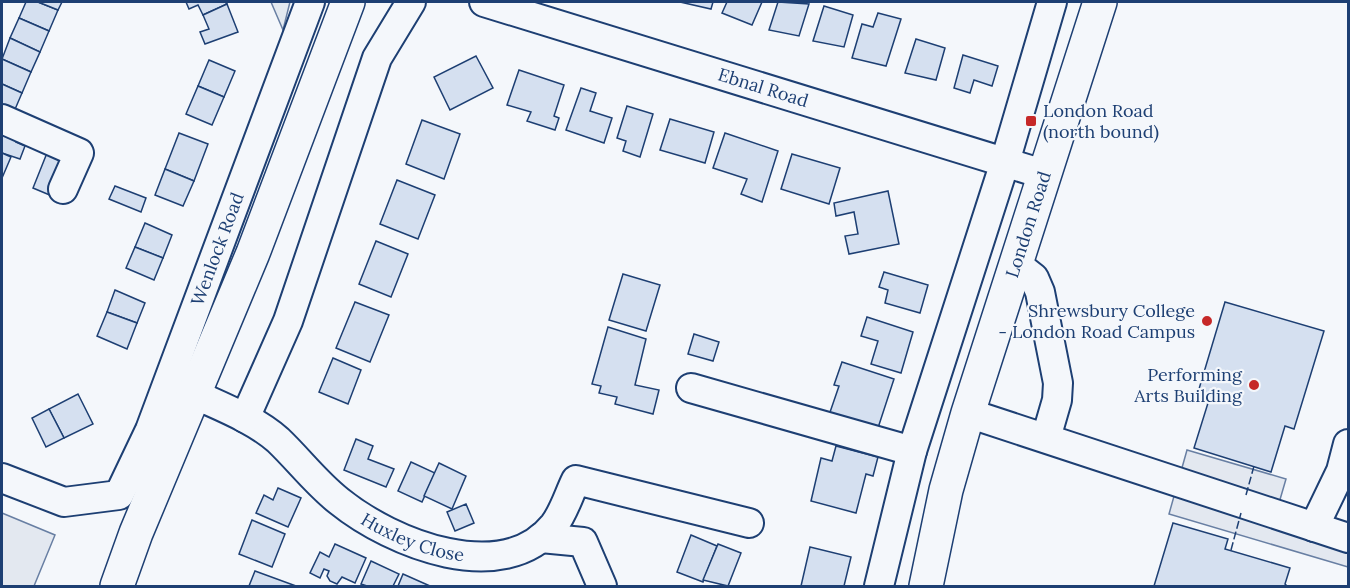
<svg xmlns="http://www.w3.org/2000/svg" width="1350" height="588" viewBox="0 0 1350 588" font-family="Lora,serif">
<rect width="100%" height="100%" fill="#f4f7fb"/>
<polygon fill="#e3e9f0" stroke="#687fa3" stroke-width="1.5" points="271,2 290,2 283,30"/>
<g fill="#e3e8f0" stroke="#687fa3" stroke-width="1.5">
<polygon points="1187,450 1286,479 1279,503 1348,524 1348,567 1169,514"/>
<polygon points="2,513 55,535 34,586 2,586"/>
</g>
<g fill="#d5e0f0" stroke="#1d3f73" stroke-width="1.5">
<polygon points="26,2 38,2 58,10 49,31 19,18"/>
<polygon points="38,2 62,2 58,10"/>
<polygon points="186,2 225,2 227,4 203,15 198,5 189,9"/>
<polygon points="680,2 713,2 711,9"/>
<polygon points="727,2 762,2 752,25 722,13"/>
<polygon points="778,2 809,4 799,36 769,30"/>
<polygon points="227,4 238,32 205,44 200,32 209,29 203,15"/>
<polygon points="824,6 853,15 844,47 813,41"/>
<polygon points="878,13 901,19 886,66 852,58 862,24 873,27"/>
<polygon points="19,18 49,31 40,52 10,38"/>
<polygon points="10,38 40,52 31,72 2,59"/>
<polygon points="916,39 945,48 936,80 905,73"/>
<polygon points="963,55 998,66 992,86 974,80 970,93 954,88"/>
<polygon points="476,56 493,88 450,110 434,77"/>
<polygon points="2,59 31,72 22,93 2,84"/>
<polygon points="209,60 235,71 224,97 198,86"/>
<polygon points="519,70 564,85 554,116 559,118 555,130 527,121 531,112 507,105"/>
<polygon points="2,84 22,93 13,114 2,108"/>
<polygon points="198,86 224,97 212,125 186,114"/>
<polygon points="581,88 596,93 590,111 612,118 604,143 566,130"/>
<polygon points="627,106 653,114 640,157 623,151 626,141 617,138"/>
<polygon points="670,119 714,132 705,163 660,150"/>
<polygon points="422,120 460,134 444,179 406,164"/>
<polygon points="2,128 19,135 16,142 25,146 20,159 2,153"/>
<polygon points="179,133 208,144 194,181 165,169"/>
<polygon points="725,133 778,151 762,202 741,194 747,179 713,168"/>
<polygon points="49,148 68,156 52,196 33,188"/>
<polygon points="2,153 11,157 2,178"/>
<polygon points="792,154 840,168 829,204 781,189"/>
<polygon points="165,169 194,181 183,206 155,195"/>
<polygon points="397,180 435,195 418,239 380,224"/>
<polygon points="115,186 146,198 141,212 109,199"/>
<polygon points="888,191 899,244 849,254 845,236 858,234 854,212 836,216 834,203"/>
<polygon points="145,223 172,235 163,258 135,247"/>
<polygon points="376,241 408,254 391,297 359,284"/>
<polygon points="135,247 163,258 154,280 126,268"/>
<polygon points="884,272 928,285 920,313 885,303 888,290 879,287"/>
<polygon points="623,274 660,285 646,331 609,320"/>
<polygon points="115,290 145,303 137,323 107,312"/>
<polygon points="355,302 389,315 370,362 336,348"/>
<polygon points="1225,302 1324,331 1294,429 1285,426 1271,472 1194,448 1208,403 1196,399"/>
<polygon points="107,312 137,323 127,349 97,336"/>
<polygon points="867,317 913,332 901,373 871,364 878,341 861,336"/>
<polygon points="608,327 646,339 635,385 659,390 653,414 615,404 617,397 599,393 601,386 592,384"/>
<polygon points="694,334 719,342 713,361 688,354"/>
<polygon points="333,358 361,370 348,404 319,392"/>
<polygon points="842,362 894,379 876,434 828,418 839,386 834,385"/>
<polygon points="78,394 93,424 64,438 49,409"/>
<polygon points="49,409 64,438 46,447 32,418"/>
<polygon points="356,439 373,446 368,459 394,469 386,487 344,470"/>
<polygon points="836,446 878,457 873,476 866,474 856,513 811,501 821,458 832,461"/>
<polygon points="411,462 435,473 422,502 398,491"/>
<polygon points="439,463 466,476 452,509 424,496"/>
<polygon points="278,488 301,498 288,527 256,513 264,495 273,500"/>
<polygon points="466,504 474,523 455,531 447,512"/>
<polygon points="252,520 285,534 272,567 239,554"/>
<polygon points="1173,523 1228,539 1225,549 1290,568 1285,584 1287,586 1154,586"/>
<polygon points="691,535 717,546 703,582 677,572"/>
<polygon points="335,544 366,558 355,583 342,577 337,584 330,581 327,576 329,571 324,569 320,578 310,573 320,552 329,557"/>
<polygon points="718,544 741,553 728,586 703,580"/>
<polygon points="810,547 851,557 844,586 801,586"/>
<polygon points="371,561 399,574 393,586 367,586 361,584"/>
<polygon points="255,571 296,586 249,586"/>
<polygon points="403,574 430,586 398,586"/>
</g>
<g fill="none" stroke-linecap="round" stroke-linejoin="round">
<g stroke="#1d3f73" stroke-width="32">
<g id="minor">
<path id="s1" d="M484 2 1043 174"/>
<polyline points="2,119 79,153 63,189"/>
<polyline points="1015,263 1034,278 1040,292 1058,383 1057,400 1046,438"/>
<polyline points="691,388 912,451"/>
<path id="s2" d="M194 394C222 407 254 419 278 440 299 460 316 483 339 501 392 544 503 588 554 525 564 512 569 494 576 480L749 523"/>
<polyline points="968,413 1348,538"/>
<polyline points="245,418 288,321 377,58 411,2"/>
<path id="s3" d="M2 478 64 502 119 495 150 430 310 2"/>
<polyline points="1314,527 1341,471 1348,444"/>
<polyline points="541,538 583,542 602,586"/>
<polyline points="879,586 912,451 1005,162 1052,2"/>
</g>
</g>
<g stroke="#1d3f73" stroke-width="36">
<g id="major">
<polyline points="117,586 136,533 253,253 348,2"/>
<path id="s4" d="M926 586 946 490 968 413 1100 2"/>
</g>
</g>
<use href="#minor" stroke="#f4f7fb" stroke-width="28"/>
<use href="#major" stroke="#f4f7fb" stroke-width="33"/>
<g stroke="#1d3f73" stroke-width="1.5" stroke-dasharray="8 3" stroke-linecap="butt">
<polyline points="1246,495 1254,466"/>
<polyline points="1231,550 1241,513"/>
</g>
</g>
<g fill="#c62828" stroke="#f4f7fb" stroke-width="2">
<rect x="1025" y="115" width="12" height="12" rx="3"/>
<circle cx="1207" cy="321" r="6"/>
<circle cx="1254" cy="385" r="6"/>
</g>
<g text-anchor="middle" stroke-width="4.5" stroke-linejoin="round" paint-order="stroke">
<g font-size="18" fill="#1d3f73" stroke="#f4f7fb">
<text dy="6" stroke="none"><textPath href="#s1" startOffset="292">Ebnal Road</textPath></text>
<text dy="6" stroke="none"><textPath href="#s4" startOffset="376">London Road</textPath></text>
<text dy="6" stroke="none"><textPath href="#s3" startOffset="387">Wenlock Road</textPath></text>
<text dy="6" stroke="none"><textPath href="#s2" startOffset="266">Huxley Close</textPath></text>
</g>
<g font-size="18" fill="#1d3f73" stroke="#f4f7fb" text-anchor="end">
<text x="1043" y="117" text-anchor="start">London Road<tspan x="1043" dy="21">(north bound)</tspan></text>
<text x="1195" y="317">Shrewsbury College<tspan x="1195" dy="21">- London Road Campus</tspan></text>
<text x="1242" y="381">Performing<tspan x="1242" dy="21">Arts Building</tspan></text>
</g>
</g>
<rect width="1350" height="588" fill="none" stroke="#1d3f73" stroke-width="6"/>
</svg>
